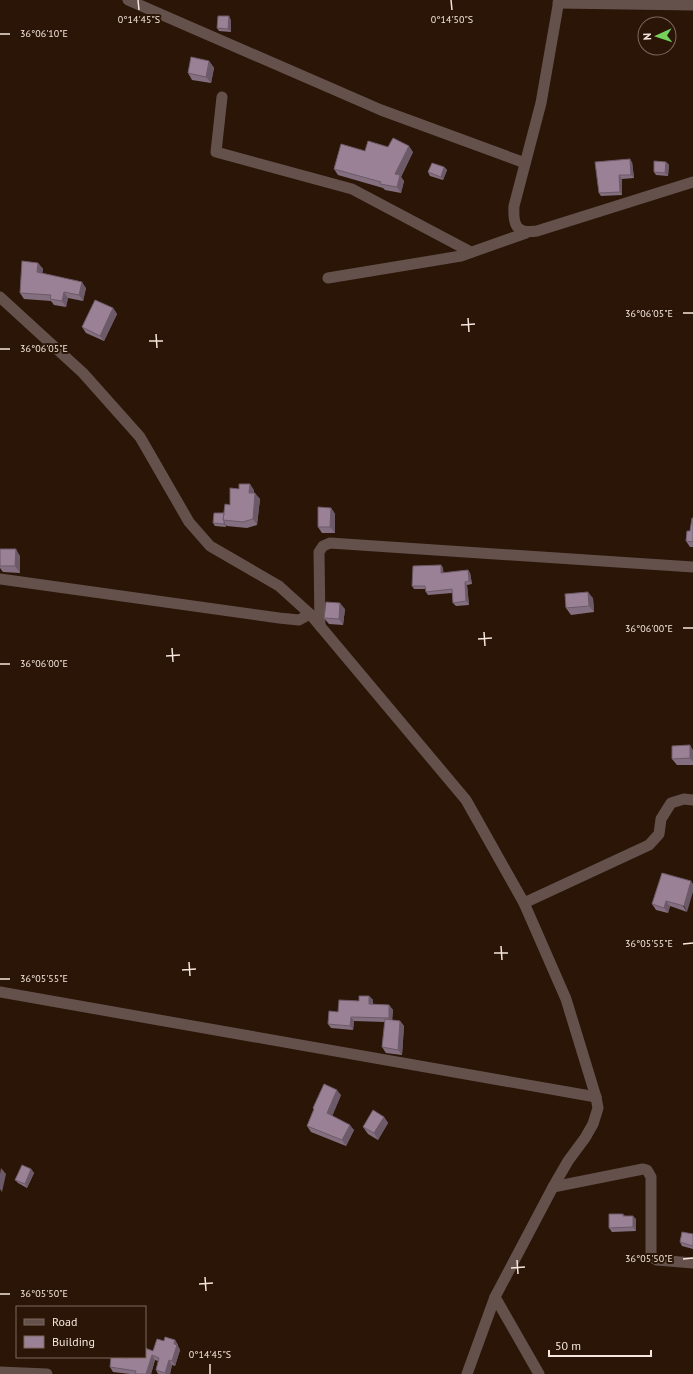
<svg xmlns="http://www.w3.org/2000/svg" width="693" height="1374" viewBox="0 0 693 1374" font-family="'PT Sans',sans-serif">
<rect width="100%" height="100%" fill="#2a1507"/>
<g fill="none" stroke-linecap="round" stroke-linejoin="round">
<g stroke="#65514c" stroke-width="11">
<polyline points="128,0 381,110 525,163"/>
<path d="M559 0 541 103 514 206C513 224 515 234 537 231L693 182"/>
<polyline points="558,3 693,5"/>
<polyline points="222,97 216,152 352,189 471,252"/>
<polyline points="328,278 461,256 526,233"/>
<polyline points="0,297 83,373 140,437 189,522 210,546 279,586 310,614 466,800 524,903 566,999 596,1097 598,1108 593,1124 585,1138 568,1161 553,1187 495,1297 467,1374"/>
<polyline points="0,579 279,618 299,620 310,614"/>
<polyline points="320,626 319,552 323,546 330,543 693,567"/>
<polyline points="524,903 649,845 659,834 661,819 671,803 684,799 693,800"/>
<polyline points="0,992 596,1097"/>
<polyline points="553,1187 643,1169 647,1170 651,1177 651,1256 653,1258 657,1260 693,1263"/>
<polyline points="495,1297 539,1374"/>
<polyline points="0,1372 47,1374"/>
</g>
</g>
<g fill="#846f80">
<polygon points="231,20 231,32 219,31 217,28"/>
<polygon points="209,61 214,68 211,83 192,80 188,73"/>
<polygon points="388,147 413,152 401,177 404,181 401,193 385,190 383,188 338,175 334,169 365,151"/>
<polygon points="632,162 634,178 622,179 622,195 601,196 599,193"/>
<polygon points="666,162 669,165 668,176 656,175 654,172"/>
<polygon points="444,167 447,170 443,180 430,176 428,172"/>
<polygon points="38,263 43,269 42,273 86,288 83,301 68,298 66,307 54,305 51,301 24,299 20,293"/>
<polygon points="113,308 117,314 104,341 86,333 82,327"/>
<polygon points="254,490 254,493 260,499 257,525 247,528 227,526 226,525 226,527 215,526 213,523 224,513 230,505"/>
<polygon points="331,508 335,514 335,533 322,533 318,527"/>
<polygon points="693,518 693,547 690,547 686,541 690,531"/>
<polygon points="0,549 20,556 20,573 3,572 0,568"/>
<polygon points="441,565 443,568 443,573 468,570 470,573 472,584 467,585 469,605 456,606 453,603 452,593 428,595 426,592 426,589 414,589 412,586"/>
<polygon points="593,598 594,612 571,615 566,608"/>
<polygon points="345,609 343,625 329,624 324,618"/>
<polygon points="693,750 693,765 677,765 672,759"/>
<polygon points="662,873 687,912 670,906 668,913 656,910 652,904"/>
<polygon points="369,996 373,1000 373,1004 389,1005 393,1010 392,1020 400,1021 404,1026 402,1055 386,1053 382,1047 385,1022 354,1021 353,1030 331,1028 328,1024 338,1012"/>
<polygon points="341,1095 332,1116 354,1130 346,1146 311,1132 307,1126 314,1109 313,1108"/>
<polygon points="384,1117 388,1123 378,1140 368,1134 363,1127"/>
<polygon points="31,1169 34,1173 27,1188 18,1183 15,1180"/>
<polygon points="623,1214 625,1216 636,1219 636,1231 612,1232 609,1228"/>
<polygon points="693,1234 693,1249 682,1246 680,1242"/>
<polygon points="175,1340 178,1345 178,1346 180,1350 175,1366 172,1365 170,1374 158,1374 156,1370 158,1361 155,1360 151,1374 130,1374 113,1372 110,1367 127,1358 153,1351 164,1341"/>
</g>
<g fill="#6c5a68">
<polygon points="229,16 231,20 231,32 228,29"/>
<polygon points="209,61 214,68 211,83 206,77"/>
<polygon points="409,146 413,152 401,177 404,181 401,193 397,187 395,174"/>
<polygon points="630,159 632,162 634,178 631,175"/>
<polygon points="666,162 669,165 668,176 665,173"/>
<polygon points="444,167 447,170 443,180 441,177"/>
<polygon points="619,175 622,179 622,195 620,192"/>
<polygon points="38,263 43,269 42,278 37,272"/>
<polygon points="82,282 86,288 83,301 79,295"/>
<polygon points="64,292 68,298 66,307 62,301"/>
<polygon points="113,308 117,314 104,341 100,336"/>
<polygon points="250,484 254,490 254,499 249,493"/>
<polygon points="255,493 260,499 257,525 253,519"/>
<polygon points="331,508 335,514 335,533 330,527"/>
<polygon points="224,521 226,525 226,527 224,524"/>
<polygon points="16,549 20,556 20,573 15,566"/>
<polygon points="441,565 443,568 444,576 441,573"/>
<polygon points="468,570 470,573 472,584 469,581"/>
<polygon points="465,582 467,585 469,605 466,601"/>
<polygon points="588,592 593,598 594,612 589,606"/>
<polygon points="340,603 345,609 343,625 339,619"/>
<polygon points="690,745 693,750 693,762 690,758"/>
<polygon points="691,881 693,884 693,892 687,912 684,906"/>
<polygon points="666,901 670,906 668,913 664,908"/>
<polygon points="369,996 373,1000 372,1009 369,1004"/>
<polygon points="389,1005 393,1010 392,1022 389,1018"/>
<polygon points="351,1017 354,1021 353,1030 350,1026"/>
<polygon points="400,1021 404,1026 402,1055 398,1050"/>
<polygon points="337,1090 341,1095 331,1119 327,1113"/>
<polygon points="384,1117 388,1123 378,1140 374,1133"/>
<polygon points="350,1125 354,1130 346,1146 342,1140"/>
<polygon points="1,1168 6,1174 2,1192 0,1189 0,1174"/>
<polygon points="31,1169 34,1173 27,1188 25,1184"/>
<polygon points="633,1216 636,1219 636,1231 633,1227"/>
<polygon points="175,1340 178,1345 178,1346 180,1350 175,1366 172,1361 174,1344"/>
<polygon points="152,1355 155,1360 151,1374 146,1374"/>
<polygon points="169,1360 172,1365 170,1374 166,1374 165,1373"/>
</g>
<g fill="#9a8195" stroke="#6c5a68">
<polygon points="218,16 229,16 228,29 217,28"/>
<polygon points="191,57 209,61 206,77 188,73"/>
<polygon points="393,138 409,146 395,174 400,175 397,187 380,184 381,182 334,169 341,144 365,151 368,141 388,147"/>
<polygon points="630,159 631,175 619,175 620,192 599,193 595,162"/>
<polygon points="654,161 666,162 665,173 654,172"/>
<polygon points="432,163 444,167 441,177 428,172"/>
<polygon points="22,261 38,263 37,272 82,282 79,295 64,292 62,301 50,299 51,295 20,293"/>
<polygon points="95,300 113,308 100,336 82,327"/>
<polygon points="239,484 250,484 249,493 255,493 253,519 243,522 223,520 225,504 230,505 230,488 239,489"/>
<polygon points="318,507 331,508 330,527 318,527"/>
<polygon points="214,513 224,513 223,520 224,521 224,524 213,523"/>
<polygon points="692,518 693,518 693,542 686,541 687,531 690,531"/>
<polygon points="0,549 16,549 15,566 0,566"/>
<polygon points="441,565 441,573 468,570 469,581 465,582 466,601 453,603 452,589 426,592 425,586 412,586 413,566"/>
<polygon points="588,592 589,606 566,608 565,594"/>
<polygon points="326,602 340,603 339,619 324,618"/>
<polygon points="690,745 690,758 672,759 672,746"/>
<polygon points="662,873 691,881 684,906 666,901 664,908 652,904"/>
<polygon points="359,996 369,996 369,1004 389,1005 389,1018 351,1017 350,1026 328,1024 329,1011 338,1012 339,1000 359,1001"/>
<polygon points="385,1019 400,1021 398,1050 382,1047"/>
<polygon points="324,1084 337,1090 327,1113 350,1125 342,1140 307,1126 314,1109 313,1108"/>
<polygon points="373,1110 384,1117 374,1133 363,1127"/>
<polygon points="22,1165 31,1169 25,1184 15,1180"/>
<polygon points="609,1214 623,1214 623,1216 633,1216 633,1227 609,1228"/>
<polygon points="682,1232 693,1234 693,1246 680,1242"/>
<polygon points="165,1337 175,1340 174,1344 177,1345 172,1361 169,1360 165,1373 156,1370 159,1358 152,1355 146,1374 137,1374 135,1373 136,1371 110,1367 111,1357 118,1357 127,1358 127,1357 145,1357 145,1348 153,1351 157,1339 164,1341"/>
</g>
<path fill="none" stroke="#f6e6de" stroke-width="1.5" d="M138 0 139 10M451 0 452 10M0 34H10M683 313H693M468 318 469 332M461 325 475 324M156 334 157 348M149 341H163M0 349H10M683 628H693M484 632 485 646M478 639 492 638M172 648 173 662M166 656 180 655M0 664H10M683 944 693 943M501 946 502 960M494 953H508M189 962 190 976M182 970 196 969M0 979H10M683 1259 693 1258M517 1260 518 1274M511 1268 525 1267M205 1277 206 1291M199 1284 213 1283M0 1294H10M210 1364V1374"/>
<g font-size="10" text-anchor="middle" fill="#f6e6de" stroke="#2a1507" stroke-width="4" stroke-linejoin="round" paint-order="stroke">
<text x="139" y="23">0°14'45"S</text>
<text x="452" y="23">0°14'50"S</text>
<text x="44" y="37">36°06'10"E</text>
<text x="649" y="317">36°06'05"E</text>
<text x="44" y="352">36°06'05"E</text>
<text x="649" y="632">36°06'00"E</text>
<text x="44" y="667">36°06'00"E</text>
<text x="649" y="947">36°05'55"E</text>
<text x="44" y="982">36°05'55"E</text>
<text x="649" y="1262">36°05'50"E</text>
<text x="44" y="1297">36°05'50"E</text>
<text x="210" y="1358">0°14'45"S</text>
</g>
<rect x="16" y="1306" width="130" height="52" fill="#2a1507" stroke="#7c695d"/>
<rect x="24" y="1319" width="20" height="6" fill="#65514c" stroke="#7c695d"/>
<text x="52" y="1326" font-size="12" fill="#f6e6de">Road</text>
<rect x="24" y="1336" width="20" height="12" fill="#9a8195" stroke="#7c695d"/>
<text x="52" y="1346" font-size="12" fill="#f6e6de">Building</text>
<g transform="translate(657 36) rotate(267)"><circle r="19" fill="#2a1507" stroke="#7c695d"/>
<path d="M0-3L7 15L0 10L-7 15Z" fill="#76d25a"/>
<text y="-6" font-size="11" font-weight="bold" text-anchor="middle" fill="#f6e6de">N</text>
</g>
<path d="M549 1350v6h102v-6" fill="none" stroke="#f6e6de" stroke-width="2"/>
<text x="555" y="1350" font-size="12" fill="#f6e6de" stroke="#2a1507" stroke-width="3" paint-order="stroke">50 m</text>
</svg>
